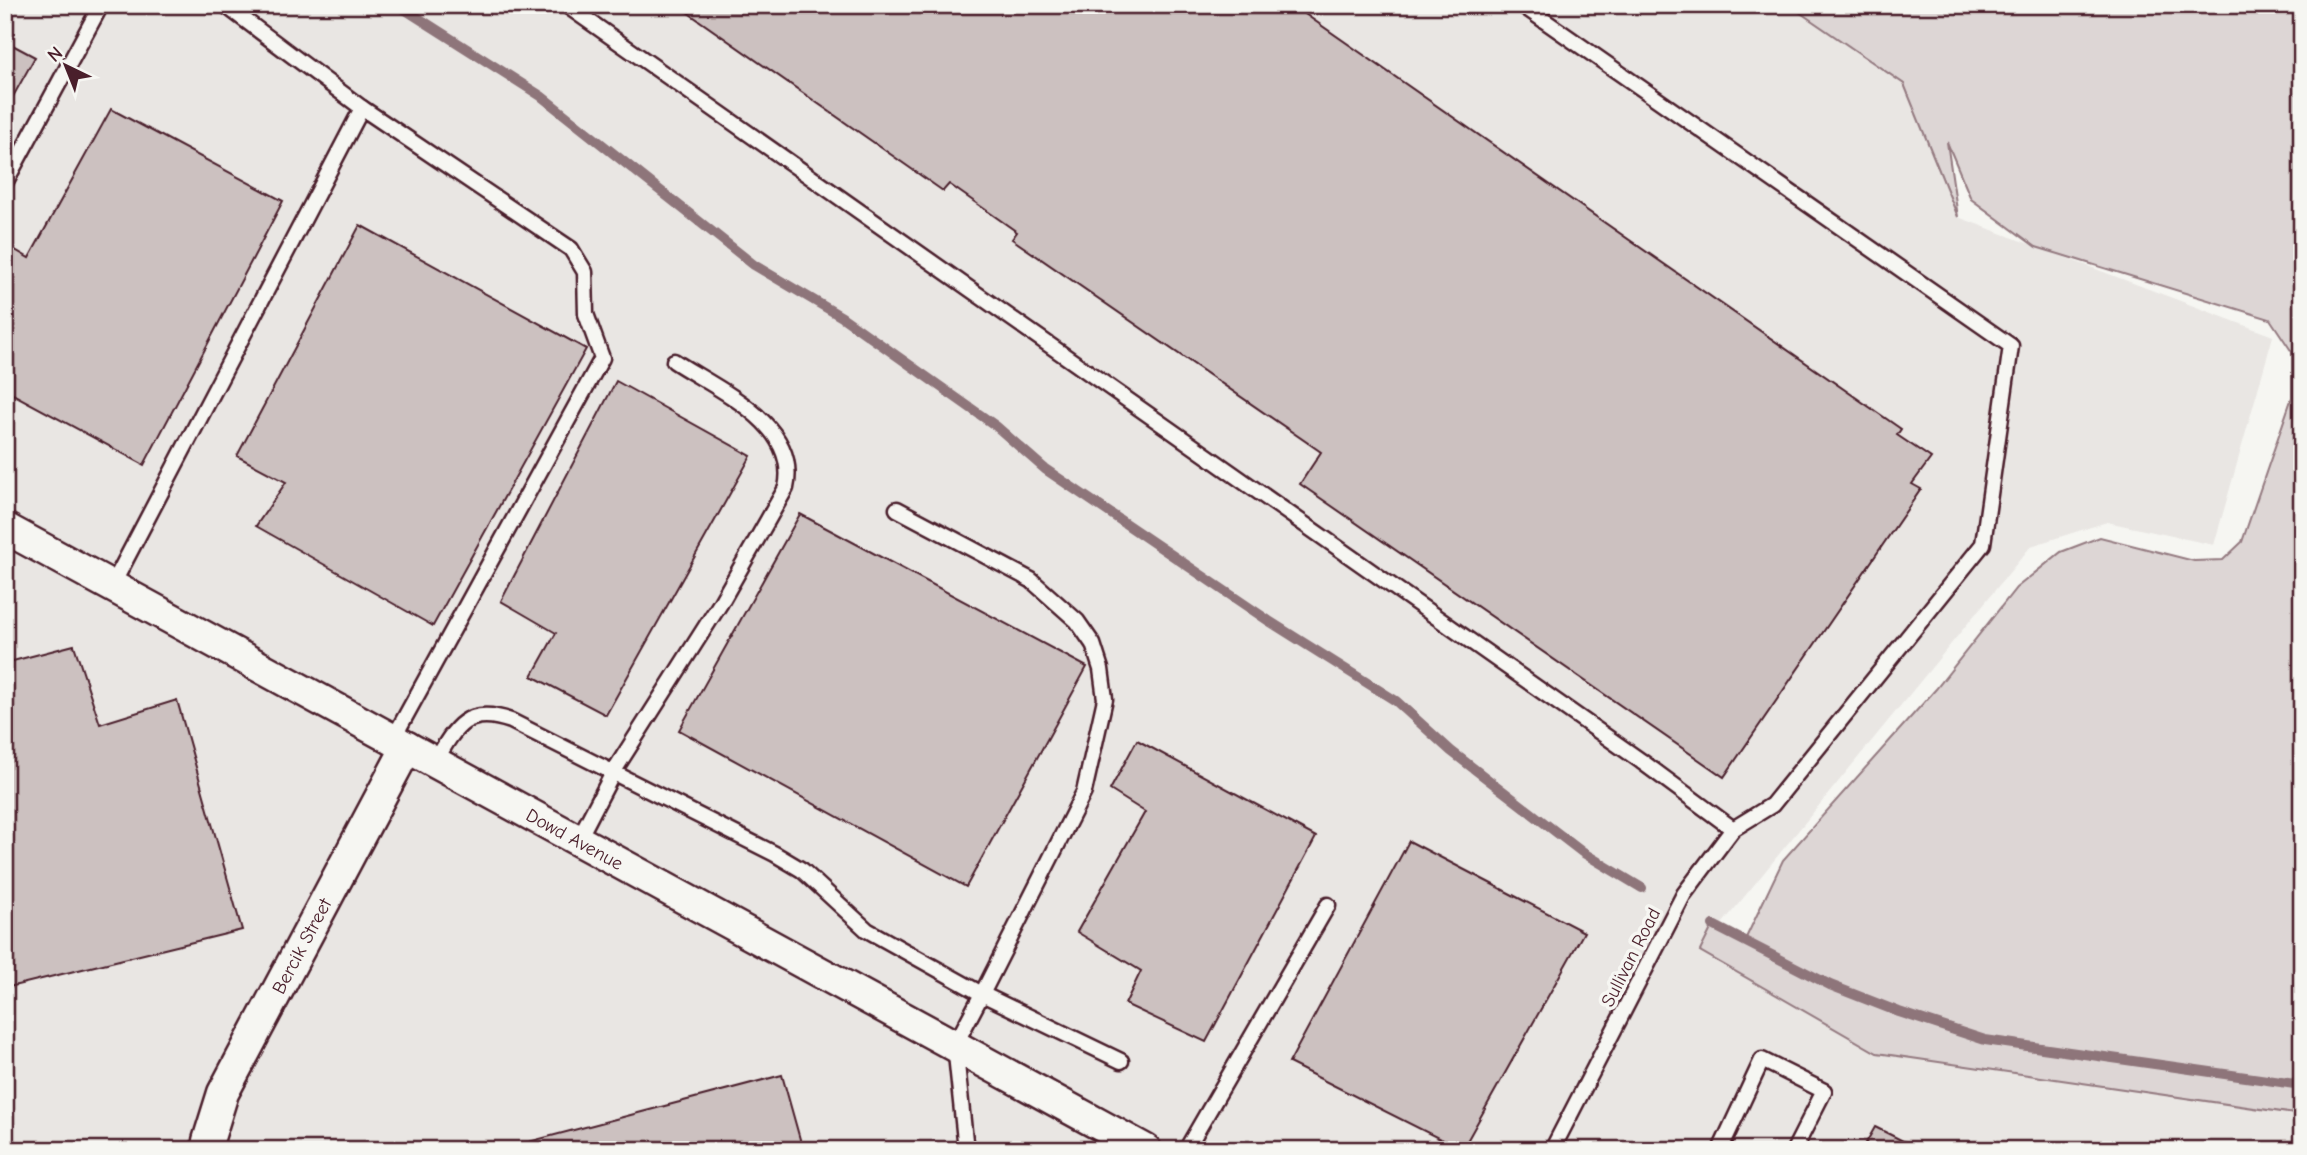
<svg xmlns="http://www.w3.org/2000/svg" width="2307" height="1155" viewBox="0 0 2307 1155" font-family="'Comic Neue',sans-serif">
<rect width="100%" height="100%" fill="#f6f6f2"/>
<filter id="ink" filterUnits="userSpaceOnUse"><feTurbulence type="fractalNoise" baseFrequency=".0143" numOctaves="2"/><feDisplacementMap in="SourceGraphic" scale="14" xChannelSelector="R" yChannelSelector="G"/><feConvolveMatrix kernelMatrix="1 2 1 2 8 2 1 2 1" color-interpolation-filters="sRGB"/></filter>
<g filter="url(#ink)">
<polygon fill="#e9e6e3" points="5,5 1789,5 1904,84 1958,217 2273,336 2214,545 2107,522 2031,546 1700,951 1877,1053 2302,1115 2302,1150 5,1150"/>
<polygon fill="#ddd6d5" stroke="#947a80" stroke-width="2" points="1789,5 2275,5 2302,13 2302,1115 1877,1053 1700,951 1713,925 1744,942 1783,860 1936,689 2016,588 2061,552 2100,537 2194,561 2223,560 2242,542 2292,397 2292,352 2270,319 2036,247 1971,199 1947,142 1958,217 1904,84"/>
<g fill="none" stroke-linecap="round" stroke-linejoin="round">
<g stroke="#8e747a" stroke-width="10">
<polyline points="398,5 541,96 754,265 842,317 996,426 1045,469 1269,621 1396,701 1451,751 1582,852 1642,888"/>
<polyline points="1713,925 1830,985 1899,1012 1985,1040 2302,1085"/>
</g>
</g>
<g fill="#ccc1c0" stroke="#4a1f2b" stroke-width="2">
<polygon points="677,5 1292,5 1901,429 1897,435 1931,458 1912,484 1921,489 1724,777 1300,484 1321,452 1012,239 1017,232 949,184 943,191"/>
<polygon points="5,41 35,57 5,111"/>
<polygon points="111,109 283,201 144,465 5,390 5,244 29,258"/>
<polygon points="360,225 586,349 433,626 256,526 286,482 237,456"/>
<polygon points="616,381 751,456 606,715 532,676 556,633 501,601"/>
<polygon points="800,514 1087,667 966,887 679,730"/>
<polygon points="74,645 100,724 177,700 242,930 5,988 5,663"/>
<polygon points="1137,740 1316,837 1206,1042 1125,1004 1141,971 1077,932 1145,812 1110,790"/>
<polygon points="1409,841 1584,932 1462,1150 1289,1063"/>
<polygon points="782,1075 803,1150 498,1150"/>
<polygon points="1875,1127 1921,1150 1862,1150"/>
</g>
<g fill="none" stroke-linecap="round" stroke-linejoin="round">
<g stroke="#4a1f2b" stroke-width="19">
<g id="lane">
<polyline points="225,5 362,108"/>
<polyline points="566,5 1641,761 1733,829"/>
<polyline points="1522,5 2011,346 1983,544 1772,805 1733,829 1684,894 1552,1150"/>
<polyline points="5,183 101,5"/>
<polyline points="112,586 362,108 571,249 585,272 586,314 602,358 393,739"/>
<path d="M435 762C455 727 467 705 511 721L775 854 802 870 867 930 982 994 1084 792 1105 699 1101 669 1093 644 1077 621 1031 580 897 509"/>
<path d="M578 840 614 771 720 604 786 488C800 424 718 390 674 361"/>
<polyline points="966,1150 955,1045 982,994 1121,1061"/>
<polyline points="1186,1150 1328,905"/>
<polyline points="1720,1150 1762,1060 1824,1091 1794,1150"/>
</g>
</g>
<g stroke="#4a1f2b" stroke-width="35">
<g id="street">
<path id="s1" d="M5 528 1146 1150"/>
<path id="s2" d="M209 1150 208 1141 223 1093 407 747"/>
</g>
</g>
<use href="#lane" stroke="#f6f6f2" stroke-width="14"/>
<use href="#street" stroke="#f6f6f2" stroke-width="30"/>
</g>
</g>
<g text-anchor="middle" stroke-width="7" stroke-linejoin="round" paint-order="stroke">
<g font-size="19" fill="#4a1f2b" stroke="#f6f6f2">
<text dy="7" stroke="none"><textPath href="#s1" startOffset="649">Dowd Avenue</textPath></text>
<text dy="7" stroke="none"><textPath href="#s2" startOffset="226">Bercik Street</textPath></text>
<text transform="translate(1630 957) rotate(-63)" y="7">Sullivan Road</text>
</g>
</g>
<rect width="2307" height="1155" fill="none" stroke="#f6f6f2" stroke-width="28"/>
<rect x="14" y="14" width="2279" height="1127" fill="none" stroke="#4a1f2b" stroke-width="2.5" filter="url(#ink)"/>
<g transform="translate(66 66) rotate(317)" stroke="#f6f6f2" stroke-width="5" paint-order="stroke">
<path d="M0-5L12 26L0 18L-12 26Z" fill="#4a1f2b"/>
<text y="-10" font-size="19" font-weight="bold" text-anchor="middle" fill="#4a1f2b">N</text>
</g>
</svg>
